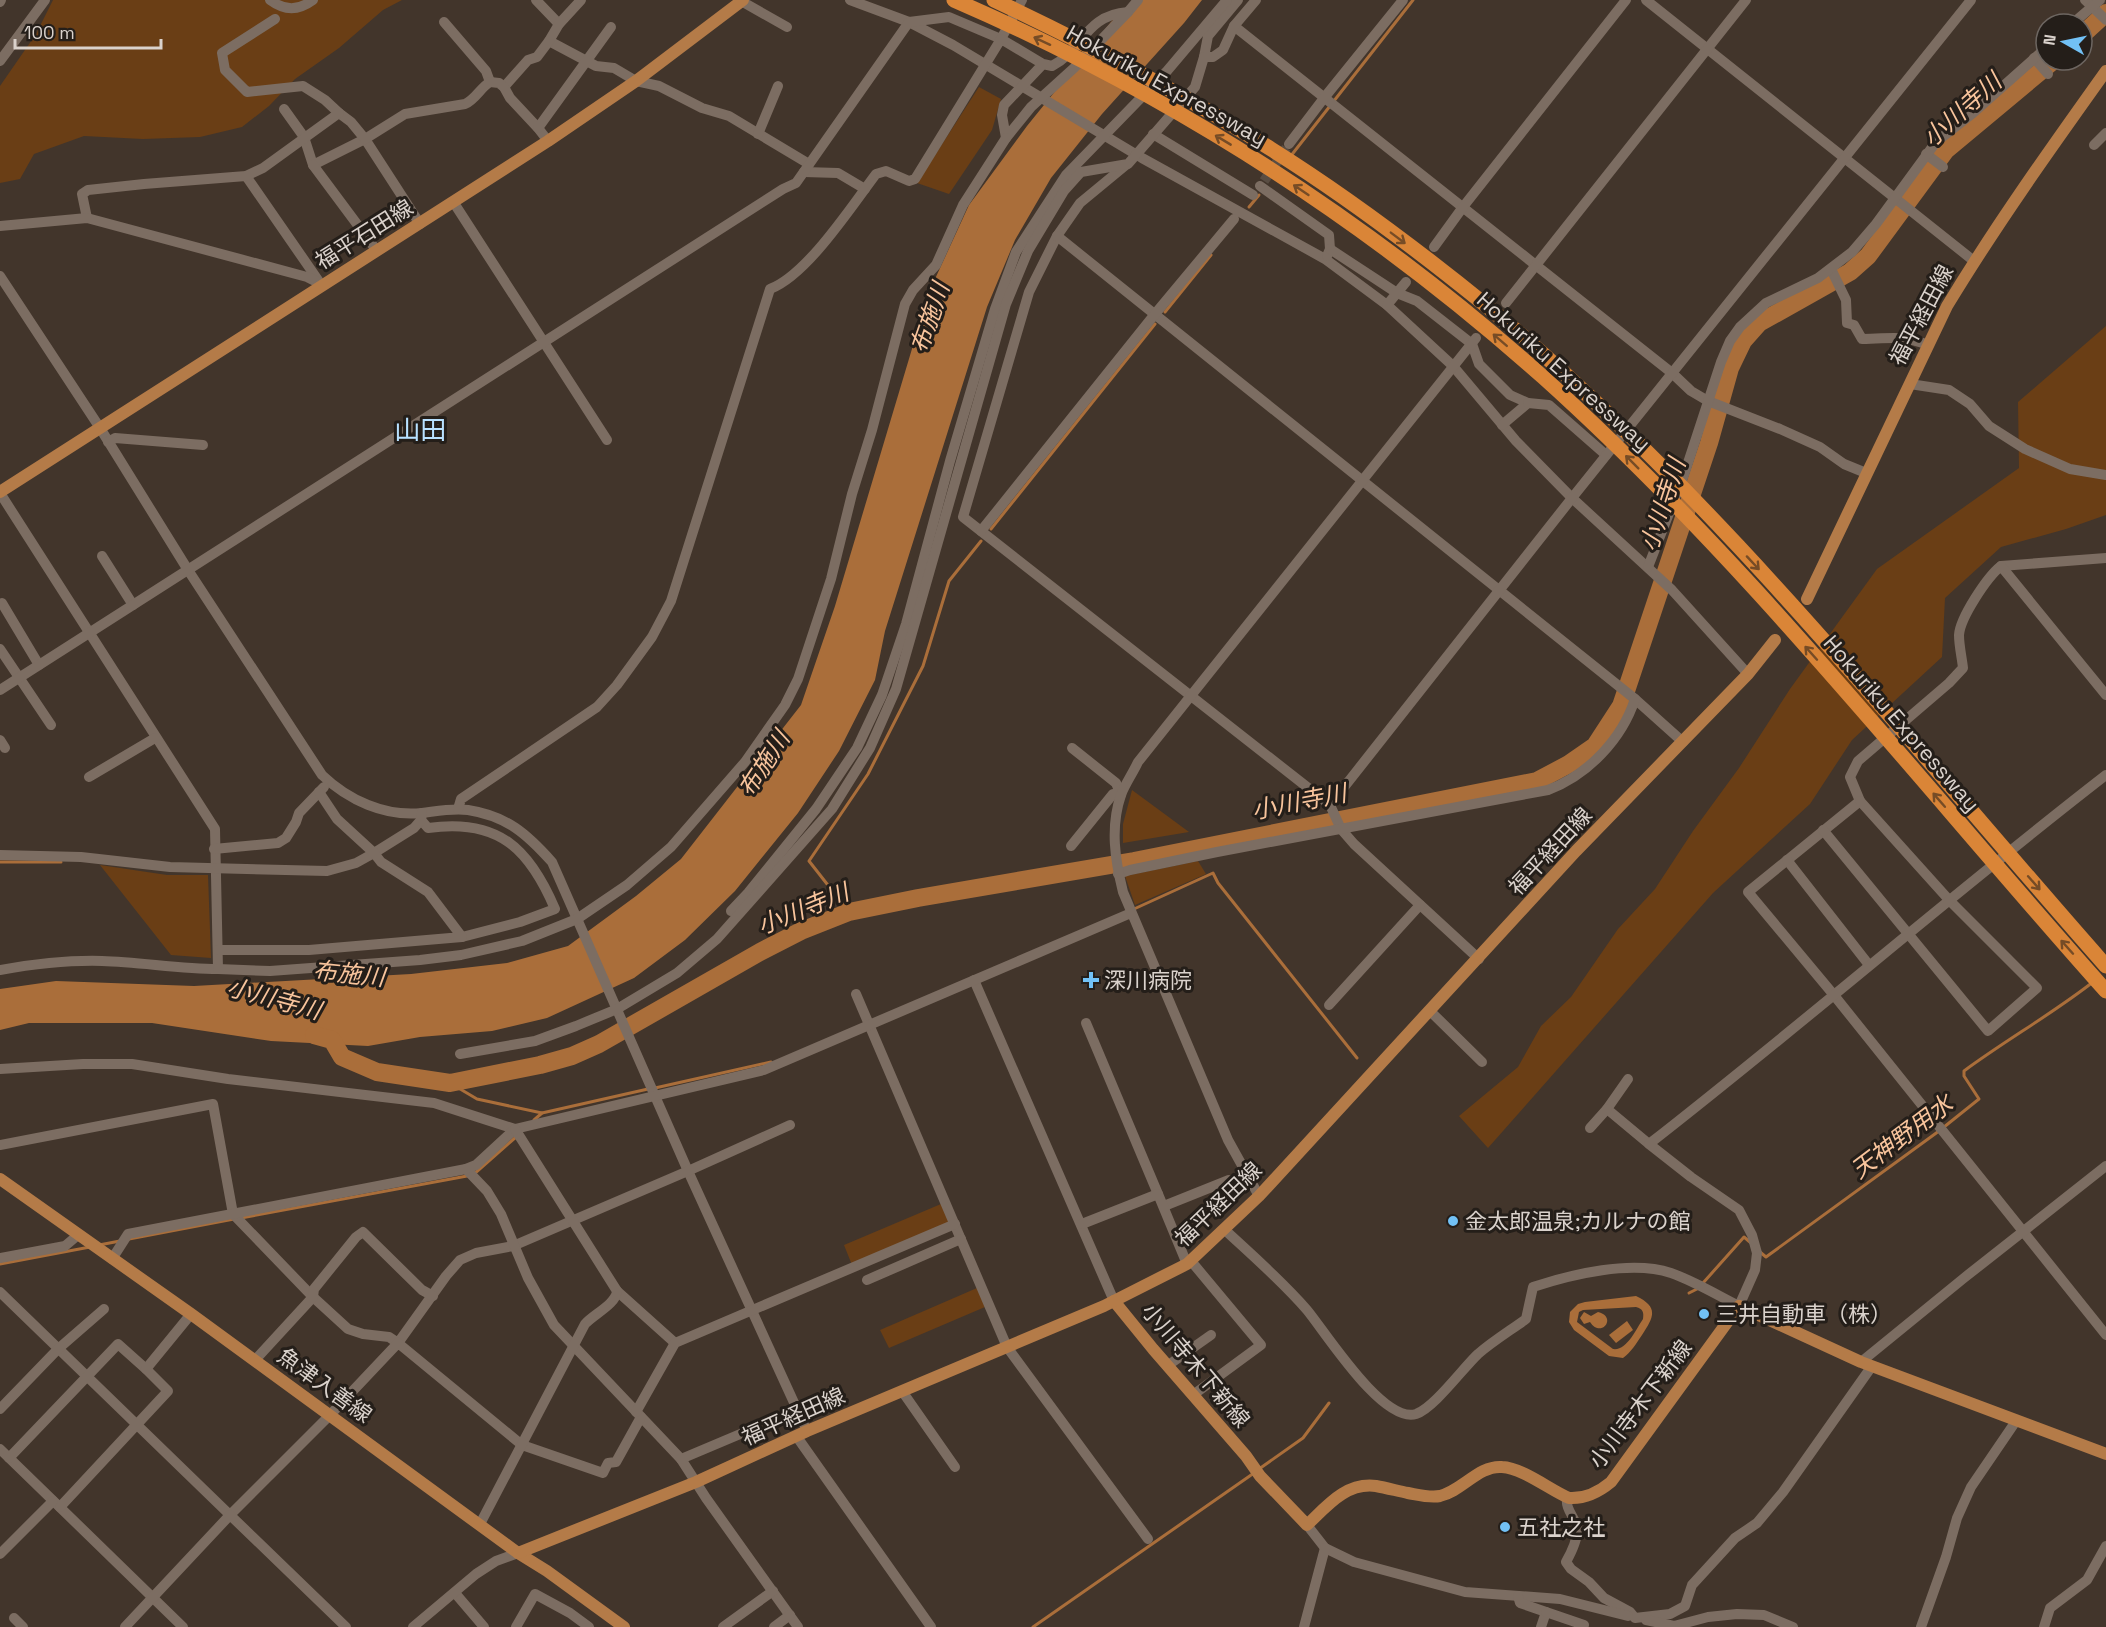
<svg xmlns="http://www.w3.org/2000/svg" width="2106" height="1627" viewBox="0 0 2106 1627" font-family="'Space Grotesk','Noto Sans JP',sans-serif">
<rect width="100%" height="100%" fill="#42352b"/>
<g fill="#6a3e15">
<polygon points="53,0 402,0 383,10 339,48 295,79 269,106 242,127 200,137 143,139 84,136 34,154 20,179 0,183 0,86 36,34"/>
<polygon points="979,87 1001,99 992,130 949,194 917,183"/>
<polygon points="2106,326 2106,515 2066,529 2001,547 1945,598 1942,657 1852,740 1810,804 1713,893 1488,1148 1459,1116 1518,1067 1541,1026 1571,997 1618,929 1655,889 1693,831 1739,768 1790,689 1877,569 2019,468 2018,402"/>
<polygon points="1132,790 1189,832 1123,843 1123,824"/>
<polygon points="1198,861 1206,874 1135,905 1125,876"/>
<polygon points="100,865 167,875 208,875 211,958 171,955"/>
<polygon points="941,1204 950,1224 852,1265 844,1245"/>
<polygon points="977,1288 985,1307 889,1348 880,1330"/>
</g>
<g fill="#aa6e3a" fill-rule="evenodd">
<polygon points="1135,0 1202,0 1184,23 1102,114 1051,178 1015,240 987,307 885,631 875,680 839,751 798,813 735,891 685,940 634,978 547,1018 492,1031 420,1037 368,1046 271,1041 152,1023 29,1023 0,1030 0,989 56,981 194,986 411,974 507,963 568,946 636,896 681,859 801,705 835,606 929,292 969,205 1027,126 1111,22"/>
<path d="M1636 1296C1659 1307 1654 1317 1642 1335 1636 1344 1631 1352 1623 1358L1609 1356 1574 1330 1569 1322 1570 1312 1578 1304 1585 1302ZM1636 1307C1643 1309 1644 1312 1643 1319 1636 1329 1627 1351 1613 1349L1577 1322 1579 1312 1583 1310Z"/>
<path d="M1584 1312 1591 1316 1598 1312C1618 1317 1601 1339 1590 1322L1584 1324 1580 1318Z"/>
<polygon points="1627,1321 1633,1330 1616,1343 1609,1335"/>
</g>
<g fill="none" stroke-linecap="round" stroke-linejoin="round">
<g stroke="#aa6e3a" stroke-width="3">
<polyline points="1290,157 1413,0"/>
<polyline points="1249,207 1259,195"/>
<polyline points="1165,312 1211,255"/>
<polyline points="991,529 1155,324"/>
<polyline points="0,862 61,862"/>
<polyline points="1134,909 1213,873 1218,883 1357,1058"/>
<polyline points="849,912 809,861 868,774 923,666 949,581 981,541"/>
<polyline points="450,1083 477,1099 542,1113"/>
<polyline points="655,1088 771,1062"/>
<polyline points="534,1120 542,1113 648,1089"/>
<path d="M1944 1127 1979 1099 1964 1076V1071C2006 1040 2052 1014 2093 982"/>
<polyline points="474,1174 516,1137"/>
<polyline points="241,1218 467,1176"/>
<polyline points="129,1239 234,1219"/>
<polyline points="99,1245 120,1241"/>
<polyline points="1760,1252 1766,1257 1939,1131"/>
<polyline points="0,1264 90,1247"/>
<polyline points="1703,1283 1744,1237 1751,1243"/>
<polyline points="1689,1293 1699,1288"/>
<polyline points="1259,1469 1303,1438 1329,1403"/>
<polyline points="1033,1627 1254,1473"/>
</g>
<g stroke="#aa6e3a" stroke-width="18">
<polyline points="2082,35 2106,13"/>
<polyline points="314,1035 332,1040 342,1057 377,1072 450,1083 540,1065 572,1056 599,1044 760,952 801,931 849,912 918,898 1134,861 1537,781 1569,764 1595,746 1621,706 1709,443 1730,368 1743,341 1759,323 1850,272 1868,256 1946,150 2054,60"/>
</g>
<polyline stroke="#594d43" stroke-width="10" stroke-dasharray="10 5" stroke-linecap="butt" points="1264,181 1289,144"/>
<g stroke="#7c6d62" stroke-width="10">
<path d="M270 0C285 11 298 11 313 0"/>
<polyline points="536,0 559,24"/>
<polyline points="850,0 909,22 953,45 1142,158 1325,259 1387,305 1453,366 1516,441 1572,498 1672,590 1748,674"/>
<polyline points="1646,0 1974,261"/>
<polyline points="2085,0 2106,20"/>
<polyline points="741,1 787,27"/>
<polyline points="0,2 1,0"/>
<polyline points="1128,12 1138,0"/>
<polyline points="444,22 486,71 490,82"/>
<polyline points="2072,24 2100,0"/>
<polyline points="1234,26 1672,373 1691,391 1708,401 1780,429 1820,447 1844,464 1866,473"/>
<polyline points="549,41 596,66 614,68 636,81 659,86 702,108 729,116 809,164"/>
<polyline points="1204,57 1208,36 1238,0"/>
<polyline points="2034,58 2048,74"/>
<polyline points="0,61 45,0"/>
<polyline points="504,87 528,60 537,57 549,41 559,24 581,0"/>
<polyline points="284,109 304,137 313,165 365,139 420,224"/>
<path d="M339 113 351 122 365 139 405 114 465 104C476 99 480 88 490 82L499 83 504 87 510 98 538 128 548 141"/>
<polyline points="538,128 611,27"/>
<polyline points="758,134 778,86"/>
<polyline points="1153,134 1253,195"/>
<polyline points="1289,144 1324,98 1403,0"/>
<polyline points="2094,145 2106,133"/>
<polyline points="1926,154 1943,167"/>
<polyline points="313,165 377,251"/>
<polyline points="1126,165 1080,203 1057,236 1029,292 963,517 1330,805 1341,829 1354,844 1479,959"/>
<polyline points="804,172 838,173 865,189"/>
<polyline points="246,176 318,280"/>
<polyline points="1260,186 1329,235 1330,249 1327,256"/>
<polyline points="454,203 607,440"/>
<polyline points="87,218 82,194 88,190 144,184 246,176 263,168 339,113 325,100 303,86 247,92 225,70 222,53 275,19"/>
<polyline points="0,226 87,218 307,277 323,285"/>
<polyline points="1057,236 1635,699 1683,742"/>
<polyline points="1434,247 1463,207 1626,0"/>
<polyline points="1330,249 1397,293 1417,301 1472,344 1479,364 1510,395 1528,403 1502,425"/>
<path d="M1831 269 1846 300 1847 323 1854 325 1862 339C1891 339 1899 334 1928 345"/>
<path d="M0 276 100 428 188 570 322 775C348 800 385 817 422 813 438 811 452 808 468 810 507 816 527 834 552 862L688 1171 807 1431"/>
<polyline points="1506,303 1746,0"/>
<polyline points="1387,305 1406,282"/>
<polyline points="1910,384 1949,390 1970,404 1989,426 2025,449 2070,469 2106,475"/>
<polyline points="1528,403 1549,405 1606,455"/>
<polyline points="108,442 115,438 203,445"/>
<path d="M0 493 215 829 218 969C179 969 141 962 102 961 67 960 34 964 0 970"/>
<polyline points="981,531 1155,314 1234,219"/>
<polyline points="102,556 133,605"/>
<polyline points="2001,566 2106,558"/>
<polyline points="1648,567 1684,475 1721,362 1730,341 1740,327 1766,303 1818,278 1852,252 1876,224 1936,142 1973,113 2046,48"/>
<polyline points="2,603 39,665"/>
<polyline points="0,649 51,725"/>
<polyline points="0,690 783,189 796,183 909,22 949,17 1001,39 1022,0"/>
<path d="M2106 695 2001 566C1987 577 1960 618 1959 635 1959 646 1962 658 1963 668L1949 683 1858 761 1850 777 1860 801 1748 892 1833 994 2106 1335"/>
<polyline points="0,740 5,748"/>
<polyline points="89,777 155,738"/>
<polyline points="1330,805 1572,498 1971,0"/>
<path d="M458 809 461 799 597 707 617 685 652 637 671 601 770 289C807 275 851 207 876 174L886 171 909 181 915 179 1001 39 1043 64 1004 105 1002 115 1006 138 1031 107 1074 68 1128 12C1085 15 1083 50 1052 66L1043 64"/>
<path d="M421 820 428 828C498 818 529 848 555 909L520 922 462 937"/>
<polyline points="1823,830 1988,1031 2037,988 1950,901 1860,801"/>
<polyline points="1071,846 1113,794 1121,795 1116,783 1072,748"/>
<polyline points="214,849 278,843 286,838 296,822 299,813 324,787"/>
<polyline points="0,855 81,857 170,867 327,871 356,863 374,853 414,828 421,820 422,813"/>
<polyline points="1787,860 1869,965"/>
<path d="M1118 874 1130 870 1217 852 1548 790C1588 775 1622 739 1635 699"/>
<polyline points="731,911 748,893 816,809 857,748 882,695 906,624 950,461 995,309 1016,252 1066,175 1167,71 1227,0"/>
<polyline points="218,950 309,950 462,937 428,892 381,862 374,853 337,819 319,792"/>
<polyline points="218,969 270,971 420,960 461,955 522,941 577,919 627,885 671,847 745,762 785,705 798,679 831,579 852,494 872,430 905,304 913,290 936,265 963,205 1006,138"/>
<polyline points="974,980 1114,1301"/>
<polyline points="856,994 1007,1347 1148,1539"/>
<polyline points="1329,1005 1420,905"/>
<polyline points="1430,1011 1482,1062"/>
<polyline points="1086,1023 1158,1194"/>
<polyline points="460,1054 535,1041 576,1026 617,1009 677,973 717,939 832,809 870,748 896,689 1006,304 1028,251 1064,191 1081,172 1128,164 1195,87 1204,57 1213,57 1223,50 1234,26 1256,0"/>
<polyline points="0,1069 83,1064 132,1064 228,1079 434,1103 515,1129 764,1070 1131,913"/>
<polyline points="1628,1079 1607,1109 1649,1144"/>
<polyline points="1590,1128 1607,1109"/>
<polyline points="0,1145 213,1104 233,1214 313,1297 348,1329 363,1334 389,1337 398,1343 446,1276 460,1260 476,1253 513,1246 688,1171 790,1125"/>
<polyline points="466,1169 487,1191 501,1214 528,1278 554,1325 681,1459 706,1498 798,1627"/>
<path d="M1259 1196 1228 1140 1123 892C1115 860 1110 827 1121 795 1125 784 1133 773 1138 762L1476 338"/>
<polyline points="1164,1206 1229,1180"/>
<polyline points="1082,1224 1158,1194 1187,1264"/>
<path d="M1225 1230C1253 1256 1282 1281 1307 1310 1326 1333 1383 1424 1416 1414 1434 1408 1463 1368 1478 1354 1493 1341 1511 1330 1526 1319L1533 1287C1572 1274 1632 1260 1671 1273 1694 1281 1717 1295 1739 1306L1755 1270 1757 1253 1752 1235 1739 1210 1691 1177 1649 1144C1803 1024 1951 895 2106 775"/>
<polyline points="0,1258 65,1246 78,1235"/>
<polyline points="112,1259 128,1234 466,1169 476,1165 515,1129"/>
<polyline points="1191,1261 1261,1345 1193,1395"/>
<polyline points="867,1280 961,1239"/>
<polyline points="617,1291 675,1343"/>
<polyline points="0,1292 230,1515 330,1415 398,1343 522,1445 603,1473 608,1463 616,1462 641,1417"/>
<polyline points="255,1360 313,1297 314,1289 356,1237 363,1232 422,1290 433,1296"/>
<polyline points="1861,1362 1964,1278 2106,1166"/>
<polyline points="1167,1366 1211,1335"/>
<polyline points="902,1391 955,1467"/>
<polyline points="0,1409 58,1349 104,1309"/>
<polyline points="636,1412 675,1343 955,1224"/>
<polyline points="797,1437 931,1627"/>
<polyline points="0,1449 183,1627"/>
<polyline points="9,1458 118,1344 146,1369"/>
<polyline points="681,1459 745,1432"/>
<path d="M1567 1497C1565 1511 1576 1517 1577 1529 1578 1540 1571 1553 1566 1562L1571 1569 1589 1582 1604 1598 1630 1612 1635 1618 1670 1614 1685 1606 1692 1585 1735 1538 1757 1523 1783 1492 1872 1366"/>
<polyline points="60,1507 168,1391 146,1369 191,1314"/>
<path d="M480 1524 585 1324C594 1314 616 1304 617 1291L515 1129"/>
<polyline points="1307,1525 1325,1548 1354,1562 1465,1592 1560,1599 1628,1616"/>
<polyline points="0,1554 53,1501"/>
<polyline points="455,1593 484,1627"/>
<polyline points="1518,1596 1520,1603 1546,1612 1541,1627"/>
<polyline points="1546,1612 1584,1625"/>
<polyline points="14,1618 23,1627"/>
<polyline points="1646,1620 1674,1626 1708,1617 1737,1614 1764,1615 1793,1627"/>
<polyline points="125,1627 230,1515 346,1627"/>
<polyline points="413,1627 476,1574 496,1561 518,1553"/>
<polyline points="516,1627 535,1594 570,1613 589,1627"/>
<polyline points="723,1627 773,1591"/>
<polyline points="774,1627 790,1615"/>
<polyline points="1304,1627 1325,1548"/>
<polyline points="1921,1627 1946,1557 1957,1518 1971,1487 2016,1421"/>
<polyline points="2044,1627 2050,1608 2087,1580 2106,1546"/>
</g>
<g stroke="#b47b48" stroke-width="12">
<polyline points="0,492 548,141 636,81 743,0"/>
<path d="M1807 599 1947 306C1996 225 2051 148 2106 71"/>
<polyline points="0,1179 191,1314 518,1553 547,1571 624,1627"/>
<path d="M1114 1301 1153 1349 1246 1456 1260 1476 1307 1525C1327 1506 1346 1482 1376 1486 1387 1488 1398 1491 1408 1493 1419 1495 1430 1498 1440 1496 1462 1491 1479 1465 1502 1467 1523 1468 1550 1490 1569 1498 1585 1499 1599 1492 1611 1482L1739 1306 1861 1362 2106 1454"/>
<polyline points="518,1553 696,1482 807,1431 1104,1306 1187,1264 1259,1196 1576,851 1748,674 1775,640"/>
</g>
<g stroke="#da8537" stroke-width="15">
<path d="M954 0C1169 93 1368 221 1543 377 1750 563 1921 784 2106 991"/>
<path d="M994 0C1089 45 1182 93 1271 149 1346 196 1419 251 1488 307 1720 499 1907 741 2106 966"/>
</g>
</g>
<defs><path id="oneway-shaft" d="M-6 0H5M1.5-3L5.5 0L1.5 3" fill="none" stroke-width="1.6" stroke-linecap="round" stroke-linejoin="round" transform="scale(1.5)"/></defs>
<g stroke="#764c26">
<use href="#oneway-shaft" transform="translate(1042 41) rotate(-155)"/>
<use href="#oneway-shaft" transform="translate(1223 140) rotate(-149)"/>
<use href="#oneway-shaft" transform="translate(1301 190) rotate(-146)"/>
<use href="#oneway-shaft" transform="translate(1398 238) rotate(37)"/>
<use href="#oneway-shaft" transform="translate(1500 340) rotate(-139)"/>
<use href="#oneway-shaft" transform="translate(1632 462) rotate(-135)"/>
<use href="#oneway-shaft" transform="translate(1753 563) rotate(47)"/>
<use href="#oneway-shaft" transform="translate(1811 653) rotate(-132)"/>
<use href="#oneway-shaft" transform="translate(1939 800) rotate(-131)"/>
<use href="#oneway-shaft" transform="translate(2034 883) rotate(49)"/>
<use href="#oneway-shaft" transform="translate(2067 947) rotate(-132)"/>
</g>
<g fill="#72c1f5" stroke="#241e19" stroke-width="2">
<path d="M1088 971h6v6h6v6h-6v6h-6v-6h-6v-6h6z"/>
<circle cx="1453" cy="1221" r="6"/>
<circle cx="1704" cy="1314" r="6"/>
<circle cx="1505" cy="1527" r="6"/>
</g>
<g text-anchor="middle" stroke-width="6" stroke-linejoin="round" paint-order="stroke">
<g font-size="22" fill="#dad2cc" stroke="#241e19">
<text transform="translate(1167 85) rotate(29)" y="8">Hokuriku Expressway</text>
<text transform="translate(364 234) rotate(-32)" y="8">福平石田線</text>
<text transform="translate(1921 315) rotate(-62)" y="8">福平経田線</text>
<text transform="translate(1564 371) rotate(42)" y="8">Hokuriku Expressway</text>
<text transform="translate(1902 723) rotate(49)" y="8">Hokuriku Expressway</text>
<text transform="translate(1550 851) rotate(-47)" y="8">福平経田線</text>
<text transform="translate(1218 1204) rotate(-44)" y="8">福平経田線</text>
<text transform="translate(1196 1365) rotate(50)" y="8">小川寺木下新線</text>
<text transform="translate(325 1385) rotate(36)" y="8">魚津入善線</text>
<text transform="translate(1640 1404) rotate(-53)" y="8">小川寺木下新線</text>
<text transform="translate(793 1416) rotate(-24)" y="8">福平経田線</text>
</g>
<g font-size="22" fill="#dad2cc" stroke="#241e19" text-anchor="start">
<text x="1104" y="988">深川病院</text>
<text x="1465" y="1229">金太郎温泉;カルナの館</text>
<text x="1716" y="1322">三井自動車（株）</text>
<text x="1517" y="1535">五社之社</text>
</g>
<g font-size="24" font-style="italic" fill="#f8c49c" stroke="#241e19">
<text transform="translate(1962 110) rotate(-42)" y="8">小川寺川</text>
<text transform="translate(930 318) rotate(-71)" y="8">布施川</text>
<text transform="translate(1663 505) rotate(-72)" y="8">小川寺川</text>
<text transform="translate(764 764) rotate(-57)" y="8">布施川</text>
<text transform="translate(1299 802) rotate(-11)" y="8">小川寺川</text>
<text transform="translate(803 909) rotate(-22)" y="8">小川寺川</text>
<text transform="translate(349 974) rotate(6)" y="8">布施川</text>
<text transform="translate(274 999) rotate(15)" y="8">小川寺川</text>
<text transform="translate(1902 1137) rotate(-37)" y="8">天神野用水</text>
</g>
<g font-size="26" fill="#b8e1ff" stroke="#241e19">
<text x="420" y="439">山田</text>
</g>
</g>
<g transform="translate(2064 42) rotate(279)"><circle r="28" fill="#241e19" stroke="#6d6661" stroke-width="1.5"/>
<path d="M0-4.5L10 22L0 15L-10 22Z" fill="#72c1f5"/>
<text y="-9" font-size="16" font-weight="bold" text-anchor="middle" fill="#dad2cc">N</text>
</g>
<path d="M15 39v9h146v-9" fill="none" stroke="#dad2cc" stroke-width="3"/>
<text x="24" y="39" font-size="18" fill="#dad2cc" stroke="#241e19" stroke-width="4.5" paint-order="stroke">100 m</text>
</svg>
